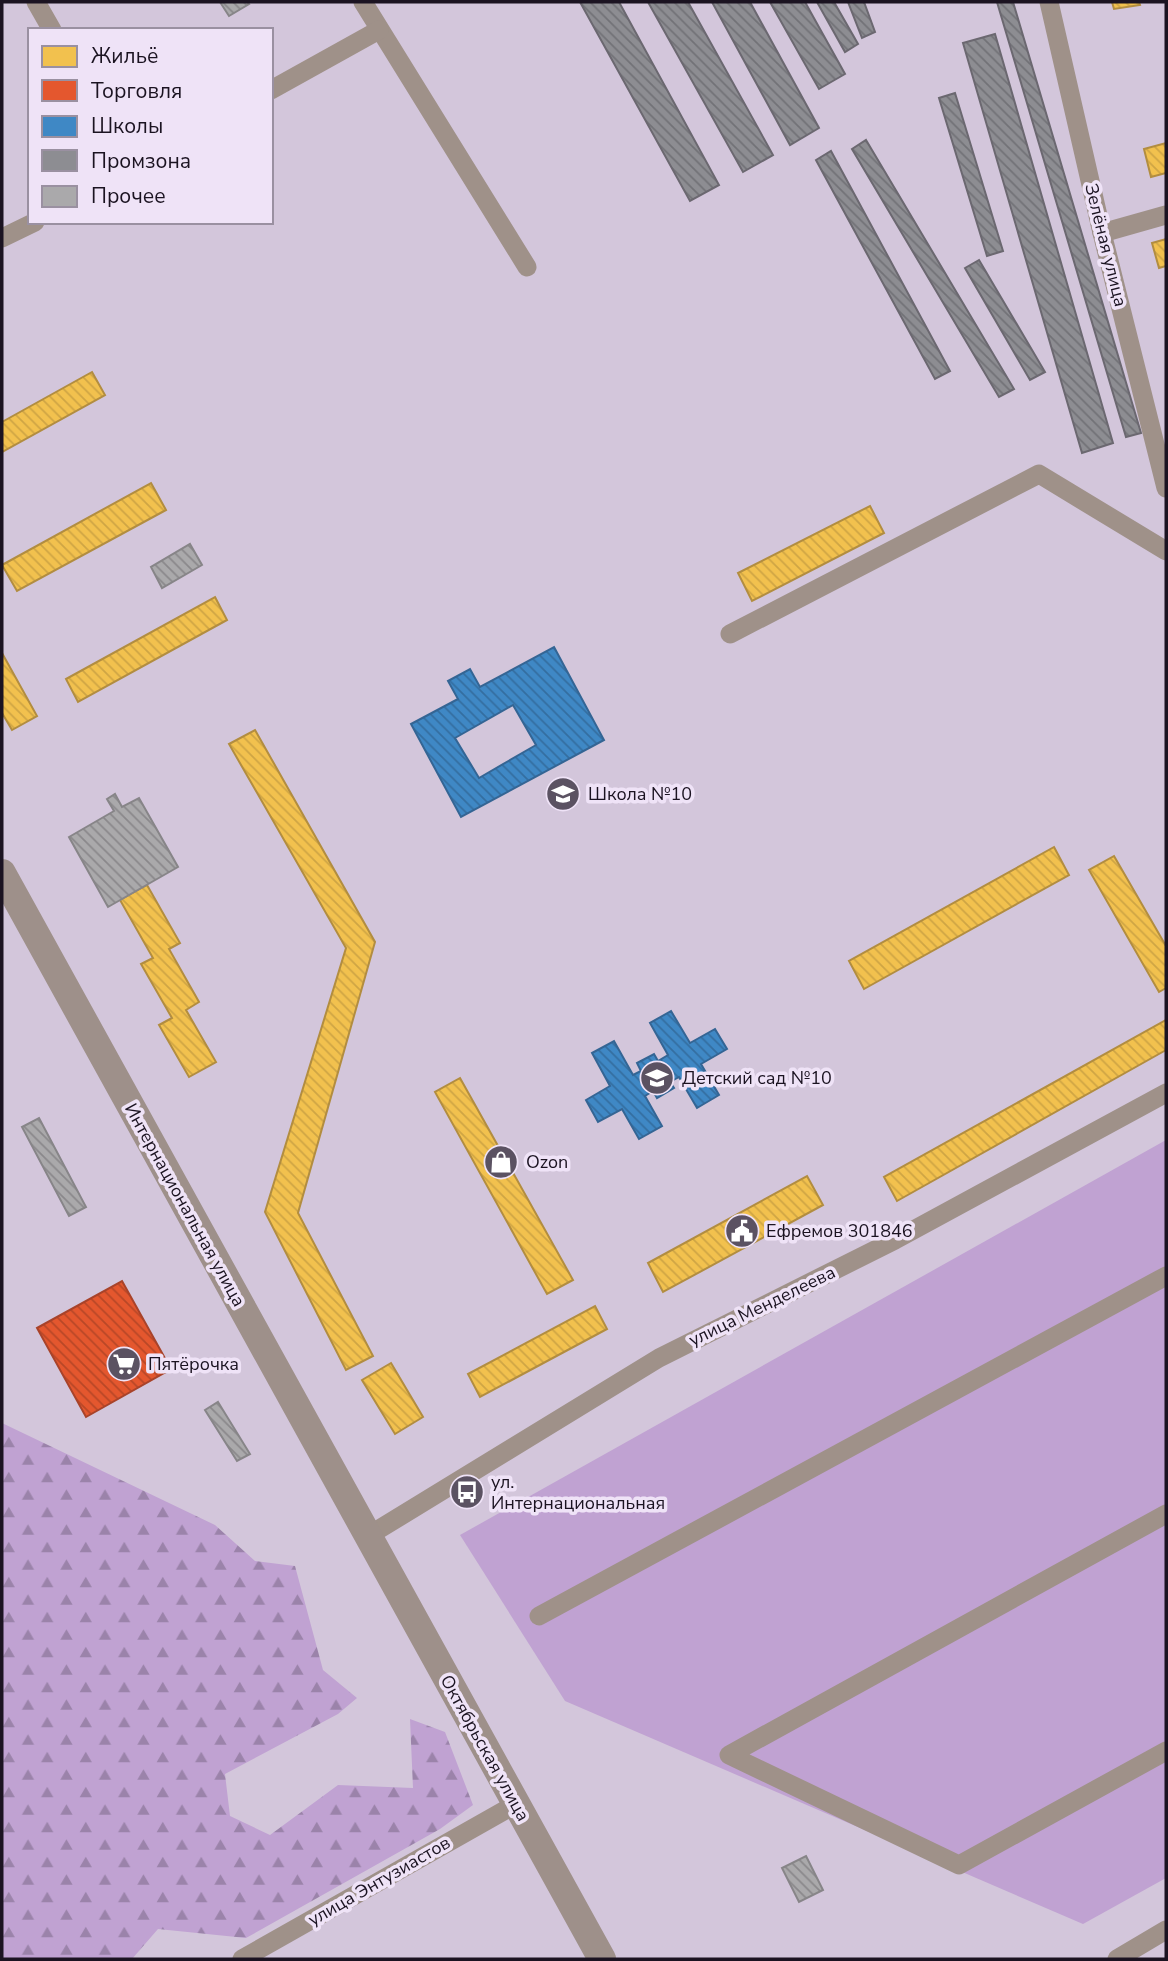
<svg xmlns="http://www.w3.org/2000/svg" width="1168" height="1961" viewBox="0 0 1168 1961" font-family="'Nunito Sans',sans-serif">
<defs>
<pattern id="forest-firs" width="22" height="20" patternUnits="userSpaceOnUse" patternTransform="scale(1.75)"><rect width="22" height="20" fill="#c0a2d2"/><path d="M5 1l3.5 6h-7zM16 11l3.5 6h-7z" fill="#9b83aa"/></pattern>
<pattern id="homes-back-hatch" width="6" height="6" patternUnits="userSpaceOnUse" patternTransform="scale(1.75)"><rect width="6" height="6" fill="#f2c14e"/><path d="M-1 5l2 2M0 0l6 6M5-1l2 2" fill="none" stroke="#cfa544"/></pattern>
<pattern id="shops-back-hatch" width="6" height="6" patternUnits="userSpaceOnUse" patternTransform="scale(1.75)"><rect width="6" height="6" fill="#e4572e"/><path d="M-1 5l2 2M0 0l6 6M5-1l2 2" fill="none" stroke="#b84727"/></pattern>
<pattern id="schools-back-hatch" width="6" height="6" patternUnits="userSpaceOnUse" patternTransform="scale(1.75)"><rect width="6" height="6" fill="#3f88c5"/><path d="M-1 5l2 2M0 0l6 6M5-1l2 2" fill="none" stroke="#346ea0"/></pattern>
<pattern id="industry-back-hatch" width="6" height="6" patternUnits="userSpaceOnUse" patternTransform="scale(1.75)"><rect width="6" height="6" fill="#8d8d92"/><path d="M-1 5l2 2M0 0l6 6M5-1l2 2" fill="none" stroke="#727277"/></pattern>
<pattern id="building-back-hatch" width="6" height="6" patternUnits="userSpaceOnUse" patternTransform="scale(1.75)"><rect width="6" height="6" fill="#aaa9ab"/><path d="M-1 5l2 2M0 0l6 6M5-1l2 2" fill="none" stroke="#8a888b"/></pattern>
</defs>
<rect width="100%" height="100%" fill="#d3c6db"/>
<polygon fill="#c0a2d2" points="1166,1140 1166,1878 1083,1924 565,1701 460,1535"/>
<polygon fill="url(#forest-firs)" points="2,1423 215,1525 255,1561 295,1566 323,1670 357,1698 338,1714 225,1774 230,1816 270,1835 338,1785 413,1788 410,1719 445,1732 473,1805 440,1829 246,1938 158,1929 132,1959 2,1959"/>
<g fill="url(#homes-back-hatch)" stroke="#b28d40" stroke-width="2">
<polygon points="1112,2 1139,2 1140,5 1114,9"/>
<polygon points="1166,143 1166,173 1151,177 1144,149"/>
<polygon points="1166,239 1166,266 1159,268 1152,243"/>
<polygon points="92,372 105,395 2,452 2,422"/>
<polygon points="151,483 166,510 17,591 2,565"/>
<polygon points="870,506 884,533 752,601 738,573"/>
<polygon points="215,597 227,620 78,702 66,679"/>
<polygon points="2,653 37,716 12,730 2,713"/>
<polygon points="255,730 375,942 298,1213 373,1356 346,1370 265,1212 346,948 229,744"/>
<polygon points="1054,847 1069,875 864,989 849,961"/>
<polygon points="1114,856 1166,946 1166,988 1159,992 1089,870"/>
<polygon points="147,885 180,943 169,949 199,1002 186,1010 216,1062 189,1077 159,1025 172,1018 141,964 153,958 120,900"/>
<polygon points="1166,1020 1166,1050 897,1201 884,1177"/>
<polygon points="460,1078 573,1280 547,1294 435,1092"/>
<polygon points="807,1176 823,1205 663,1292 648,1263"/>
<polygon points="595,1306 607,1329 480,1397 468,1374"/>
<polygon points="391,1363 423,1417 395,1434 362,1380"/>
</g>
<polygon fill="url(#shops-back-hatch)" stroke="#a8432a" stroke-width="2" points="122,1281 171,1369 86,1417 37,1328"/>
<g fill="url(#schools-back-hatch)" stroke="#346594" stroke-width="2" fill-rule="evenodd">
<path d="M554 647 604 740 461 817 411 724 458 699 448 681 470 669 480 687ZM513 705 536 745 479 778 455 738Z"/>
<polygon points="671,1011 690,1043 715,1029 727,1049 701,1064 719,1095 697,1108 679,1077 670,1082 674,1088 657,1098 653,1091 645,1096 662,1126 639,1139 622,1109 598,1122 586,1100 610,1086 592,1053 614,1041 633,1075 641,1071 637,1063 654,1054 658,1061 668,1055 650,1023"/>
</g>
<g fill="url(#industry-back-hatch)" stroke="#6b6870" stroke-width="2">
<polygon points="580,2 619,2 719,185 690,201"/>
<polygon points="648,2 688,2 773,155 743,172"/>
<polygon points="712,2 750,2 819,128 790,145"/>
<polygon points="770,2 805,2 845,74 819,89"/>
<polygon points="817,2 834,2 858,44 845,52"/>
<polygon points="848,2 864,2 875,32 862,38"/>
<polygon points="997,2 1013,2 1141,433 1126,437"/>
<polygon points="995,34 1113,443 1082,453 963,43"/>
<polygon points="955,93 1003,251 987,256 939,98"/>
<polygon points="866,140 1014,389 999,397 852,149"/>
<polygon points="831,151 950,371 935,379 816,160"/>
<polygon points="979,260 1045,372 1030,380 965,268"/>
</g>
<g fill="url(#building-back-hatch)" stroke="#878588" stroke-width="2">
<polygon points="220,2 247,2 249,4 229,16"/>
<polygon points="190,544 202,565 162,588 151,567"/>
<polygon points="115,794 122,807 139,798 178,867 108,907 69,837 114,811 107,799"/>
<polygon points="39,1118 86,1207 69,1216 22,1127"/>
<polygon points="218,1402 250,1454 237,1461 205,1410"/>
<polygon points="806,1856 823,1890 799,1902 782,1868"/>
</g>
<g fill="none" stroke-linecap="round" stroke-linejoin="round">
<g stroke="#9f9189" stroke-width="19">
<polyline points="36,2 52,30"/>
<polyline points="363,2 527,267"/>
<polyline points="1049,2 1102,233 1166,488"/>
<polyline points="271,90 379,30"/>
<polyline points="1102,233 1166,215"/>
<polyline points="2,238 35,222"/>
<polyline points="730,634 1039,474 1166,551"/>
<polyline points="1166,1514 729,1755 959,1865 1166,1751"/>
<polyline points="368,1536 659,1358 895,1240 1166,1093"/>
<polyline points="539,1616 1166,1276"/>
<polyline points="242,1959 516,1804"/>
<polyline points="1117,1959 1166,1930"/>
</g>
<polyline stroke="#9e908a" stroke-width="28" points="2,873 602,1959"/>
</g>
<defs>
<g id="school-disc" transform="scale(1.75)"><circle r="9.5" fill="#5b5262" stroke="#efe3f7"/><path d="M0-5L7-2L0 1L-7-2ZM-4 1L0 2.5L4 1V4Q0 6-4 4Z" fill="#fff"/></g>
<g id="shop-disc" transform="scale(1.75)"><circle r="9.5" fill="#5b5262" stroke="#efe3f7"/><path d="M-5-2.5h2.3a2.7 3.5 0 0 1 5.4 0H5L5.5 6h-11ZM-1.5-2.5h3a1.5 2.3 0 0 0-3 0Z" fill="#fff"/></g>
<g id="civic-disc" transform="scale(1.75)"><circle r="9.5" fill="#5b5262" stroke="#efe3f7"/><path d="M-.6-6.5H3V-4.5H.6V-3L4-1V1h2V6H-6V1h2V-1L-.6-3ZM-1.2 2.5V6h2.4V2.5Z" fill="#fff"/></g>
<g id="supermarket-disc" transform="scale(1.75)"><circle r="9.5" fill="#5b5262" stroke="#efe3f7"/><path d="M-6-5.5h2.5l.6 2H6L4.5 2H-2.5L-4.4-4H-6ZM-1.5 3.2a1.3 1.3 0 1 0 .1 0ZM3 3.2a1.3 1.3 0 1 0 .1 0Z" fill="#fff"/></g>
<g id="bus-disc" transform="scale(1.75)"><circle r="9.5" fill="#5b5262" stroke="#efe3f7"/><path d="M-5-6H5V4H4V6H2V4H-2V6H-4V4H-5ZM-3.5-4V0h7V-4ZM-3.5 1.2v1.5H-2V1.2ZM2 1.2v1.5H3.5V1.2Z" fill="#fff"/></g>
</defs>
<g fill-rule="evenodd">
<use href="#school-disc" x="563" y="794"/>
<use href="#school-disc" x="657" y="1078"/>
<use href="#shop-disc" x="501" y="1162"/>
<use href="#civic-disc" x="742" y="1231"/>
<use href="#supermarket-disc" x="124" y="1364"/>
<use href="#bus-disc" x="467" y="1492"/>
</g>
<g text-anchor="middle" stroke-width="7" stroke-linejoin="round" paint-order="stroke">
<g font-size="18" fill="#1b1321" stroke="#efe3f7">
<text transform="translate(1106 245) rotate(76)" y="6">Зелёная улица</text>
<text transform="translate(185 1205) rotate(61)" y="6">Интернациональная улица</text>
<text transform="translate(762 1306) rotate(-26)" y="6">улица Менделеева</text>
<text transform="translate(485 1748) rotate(61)" y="6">Октябрьская улица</text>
<text transform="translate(379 1881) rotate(-30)" y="6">улица Энтузиастов</text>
</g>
<g font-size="18" fill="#1b1321" stroke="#efe3f7" text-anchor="start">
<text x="588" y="800">Школа №10</text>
<text x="682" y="1084">Детский сад №10</text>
<text x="526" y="1168">Ozon</text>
<text x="766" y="1237">Ефремов 301846</text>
<text x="148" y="1370">Пятёрочка</text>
<text x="491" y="1488">ул.<tspan x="491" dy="21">Интернациональная</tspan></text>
</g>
</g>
<rect width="1168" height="1961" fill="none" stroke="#1b1321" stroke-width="7"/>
<rect x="28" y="28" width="245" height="196" fill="#efe3f7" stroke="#9a90a1" stroke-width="2"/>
<rect x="42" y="46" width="35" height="21" fill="#f2c14e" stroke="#9a90a1" stroke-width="2"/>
<text x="91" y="63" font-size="21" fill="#1b1321">Жильё</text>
<rect x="42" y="80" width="35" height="21" fill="#e4572e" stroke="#9a90a1" stroke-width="2"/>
<text x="91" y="98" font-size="21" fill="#1b1321">Торговля</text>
<rect x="42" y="116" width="35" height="21" fill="#3f88c5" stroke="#9a90a1" stroke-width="2"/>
<text x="91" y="133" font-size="21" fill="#1b1321">Школы</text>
<rect x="42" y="150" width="35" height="21" fill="#8d8d92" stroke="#9a90a1" stroke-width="2"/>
<text x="91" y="168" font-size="21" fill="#1b1321">Промзона</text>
<rect x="42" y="186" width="35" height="21" fill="#aaa9ab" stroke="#9a90a1" stroke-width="2"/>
<text x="91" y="203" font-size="21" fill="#1b1321">Прочее</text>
</svg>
